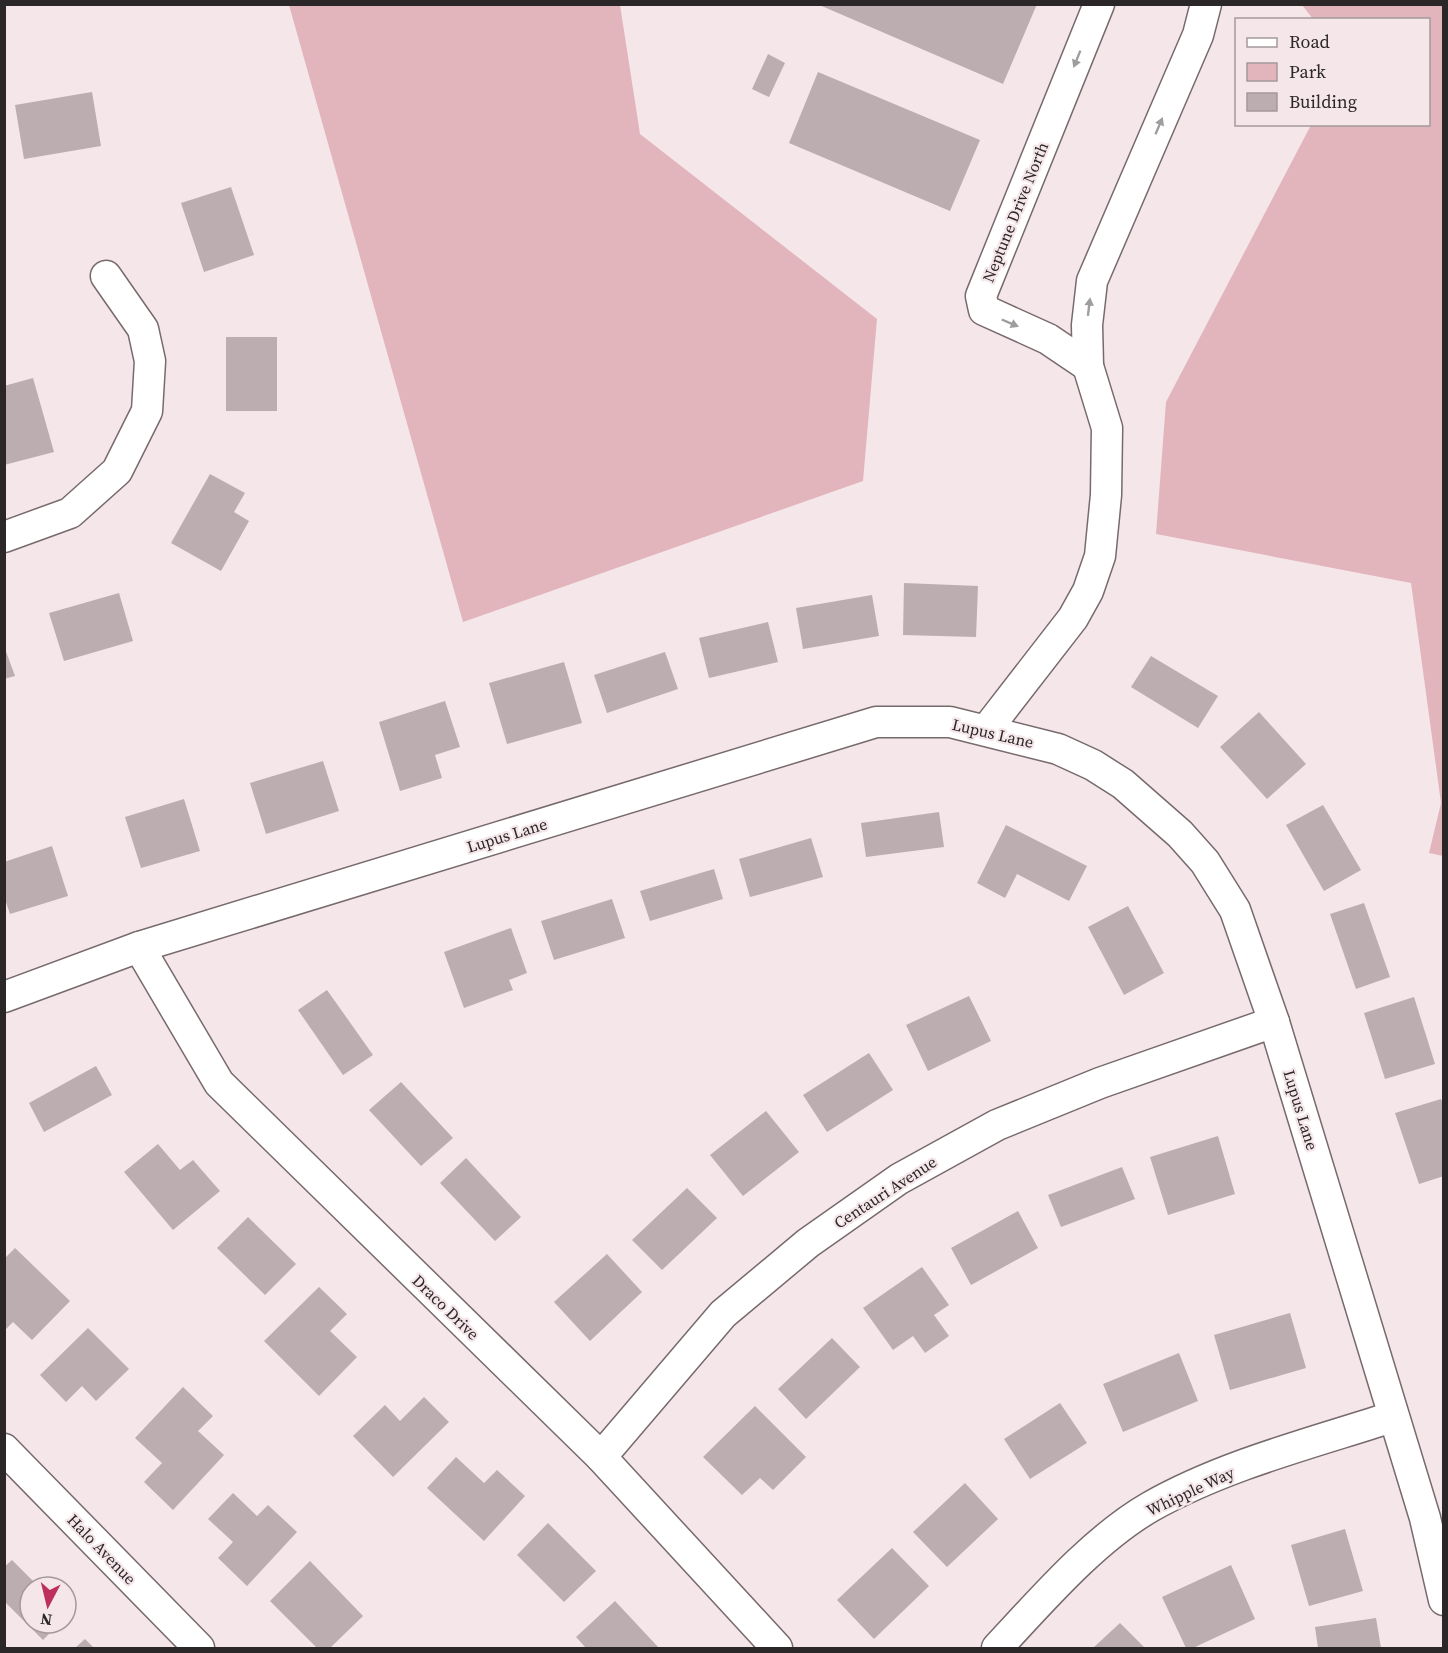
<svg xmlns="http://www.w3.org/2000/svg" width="1448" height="1653" viewBox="0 0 1448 1653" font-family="'Source Serif 4',serif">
<rect width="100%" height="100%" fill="#f5e6e9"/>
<g fill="#e2b5bd">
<polygon points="289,5 620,5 640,134 877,319 863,481 463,622"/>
<polygon points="1302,5 1443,5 1443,856 1429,853 1441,803 1411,583 1156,534 1166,402 1311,125 1428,124 1428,20 1313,19"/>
</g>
<g fill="#bbadb0">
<polygon points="817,4 1037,4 1003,84"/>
<polygon points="768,54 785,63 769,97 752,89"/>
<polygon points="818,72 980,140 950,211 789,143"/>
<polygon points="92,92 101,146 24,159 15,105"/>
<polygon points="231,187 254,255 204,272 181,203"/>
<rect x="226" y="337" width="51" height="74"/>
<polygon points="33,378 54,452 4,465 4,386"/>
<polygon points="210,474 245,493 234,512 249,521 221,571 171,543"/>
<polygon points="904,583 978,586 976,637 903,635"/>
<polygon points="119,593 133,641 64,661 49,613"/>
<polygon points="872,595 879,636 803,649 796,608"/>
<polygon points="768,622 778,662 709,678 699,638"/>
<polygon points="4,646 15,676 4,679"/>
<polygon points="665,652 678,689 607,713 594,675"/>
<polygon points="1151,656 1218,696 1198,728 1131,687"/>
<polygon points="564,662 582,723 507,744 489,683"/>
<polygon points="445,701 460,747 435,755 442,778 400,791 379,722"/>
<polygon points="1259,712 1306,764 1267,799 1220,747"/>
<polygon points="323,761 339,811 266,834 250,783"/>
<polygon points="184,799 200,851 141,868 125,817"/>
<polygon points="1323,805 1361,870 1324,891 1286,825"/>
<polygon points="939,812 944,847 866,857 861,823"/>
<polygon points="1006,825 1087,866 1069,901 1017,874 1005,898 977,883"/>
<polygon points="811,838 823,877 750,897 739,859"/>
<polygon points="52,846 68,896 10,914 4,896 4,862"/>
<polygon points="714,869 723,899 650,921 640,891"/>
<polygon points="612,899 625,938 554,960 541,921"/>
<polygon points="1364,903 1390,977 1356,989 1330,914"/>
<polygon points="1128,906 1164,973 1124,995 1088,927"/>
<polygon points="511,928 527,973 509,980 513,990 464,1008 444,952"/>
<polygon points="327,990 373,1055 343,1075 298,1010"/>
<polygon points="969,996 991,1041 928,1071 906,1025"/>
<polygon points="1414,997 1435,1064 1385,1079 1364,1013"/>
<polygon points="869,1053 893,1090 827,1132 803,1095"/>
<polygon points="96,1066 112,1095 44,1132 29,1103"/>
<polygon points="401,1082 453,1138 421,1166 369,1110"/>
<polygon points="1441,1099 1444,1107 1444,1176 1419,1184 1395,1113"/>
<polygon points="766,1111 799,1152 743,1196 710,1155"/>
<polygon points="1218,1136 1235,1194 1168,1215 1150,1157"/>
<polygon points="158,1144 180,1170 193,1160 220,1191 173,1230 124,1172"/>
<polygon points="466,1158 521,1217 495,1241 440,1183"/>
<polygon points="1122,1167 1135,1199 1061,1227 1048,1195"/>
<polygon points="687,1188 717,1218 662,1270 632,1240"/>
<polygon points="1018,1211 1038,1248 971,1285 951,1248"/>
<polygon points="248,1217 296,1264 265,1295 217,1248"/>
<polygon points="15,1248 70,1301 32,1340 13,1322 4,1331 4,1259"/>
<polygon points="607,1254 642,1292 590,1341 554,1302"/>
<polygon points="922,1267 949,1305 934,1315 949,1336 925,1353 913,1336 893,1350 863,1308"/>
<polygon points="319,1287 347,1314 330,1331 357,1357 319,1396 264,1341"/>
<polygon points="1290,1313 1306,1368 1230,1390 1214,1335"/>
<polygon points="88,1328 129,1369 96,1401 82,1386 66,1402 40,1375"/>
<polygon points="832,1338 860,1367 806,1419 778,1389"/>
<polygon points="1179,1353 1198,1401 1123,1432 1103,1384"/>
<polygon points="183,1387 213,1416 198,1431 224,1455 173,1510 144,1482 162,1463 135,1438"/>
<polygon points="424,1397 449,1422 393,1477 353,1436 385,1405 400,1421"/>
<polygon points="1060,1403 1087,1443 1030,1479 1004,1439"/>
<polygon points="755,1406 806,1457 773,1490 760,1478 742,1495 703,1457"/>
<polygon points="456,1457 484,1483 497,1470 525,1496 484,1541 427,1488"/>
<polygon points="965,1483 998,1519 947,1567 913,1532"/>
<polygon points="233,1493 257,1516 268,1505 297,1532 247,1586 218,1558 233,1542 208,1519"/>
<polygon points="548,1523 596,1571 564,1602 517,1555"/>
<polygon points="1345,1529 1363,1591 1309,1606 1291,1545"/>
<polygon points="892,1548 929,1586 874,1639 837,1600"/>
<polygon points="12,1560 39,1587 30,1587 30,1623 60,1623 43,1640 4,1601 4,1567"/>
<polygon points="310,1561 363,1616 330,1648 317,1648 270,1601"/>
<polygon points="1231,1565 1255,1619 1193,1648 1186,1648 1162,1597"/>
<polygon points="615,1601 659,1648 586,1648 576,1637"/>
<polygon points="1376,1618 1381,1648 1318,1648 1315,1627"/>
<polygon points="1120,1623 1145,1648 1093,1648"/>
<polygon points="85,1639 94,1648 75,1648"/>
</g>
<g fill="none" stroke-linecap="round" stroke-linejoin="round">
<g stroke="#776a6c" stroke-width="33">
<g id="minor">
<polyline points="1088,366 1048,339 984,310 981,296 1099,4"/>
<polyline points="4,537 70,513 117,471 147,411 150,361 143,329 106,276"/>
<polyline points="987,729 1073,618 1088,591 1100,556 1106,495 1107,428 1088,366 1087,325 1092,281 1198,35 1206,4"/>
<polyline points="139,947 219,1083 601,1457 777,1648"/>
<polyline points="4,997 139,947 876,722 950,722 1058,749 1093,765 1123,784 1180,834 1205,862 1235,910 1274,1022 1425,1518 1444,1600"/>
<polyline points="4,1449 199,1648"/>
<polyline points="601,1457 723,1314 808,1243 899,1179 997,1125 1100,1083 1274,1022"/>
<path d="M997 1648C1041 1601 1093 1540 1150 1507 1224 1465 1312 1443 1392 1417"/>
</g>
</g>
<use href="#minor" stroke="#fff" stroke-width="30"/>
</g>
<defs><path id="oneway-solid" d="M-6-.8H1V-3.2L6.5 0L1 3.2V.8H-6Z" transform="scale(1.5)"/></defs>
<g fill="#a09d9e">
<use href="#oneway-solid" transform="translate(1077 59) rotate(112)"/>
<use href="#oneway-solid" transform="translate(1159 126) rotate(-67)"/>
<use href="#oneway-solid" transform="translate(1089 307) rotate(-83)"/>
<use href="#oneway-solid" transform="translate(1010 323) rotate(23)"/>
</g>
<g text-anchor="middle" stroke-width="4.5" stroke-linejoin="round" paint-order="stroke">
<g font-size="16" fill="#2b2627" stroke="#f5e6e9">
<text transform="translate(1015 212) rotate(-68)" y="6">Neptune Drive North</text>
<text transform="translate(993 733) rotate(13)" y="6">Lupus Lane</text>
<text transform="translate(507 835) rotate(-17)" y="6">Lupus Lane</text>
<text transform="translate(1301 1110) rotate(73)" y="6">Lupus Lane</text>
<text transform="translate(885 1192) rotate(-33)" y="6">Centauri Avenue</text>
<text transform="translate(446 1307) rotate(44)" y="6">Draco Drive</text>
<text transform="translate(1190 1491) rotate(-25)" y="6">Whipple Way</text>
<text transform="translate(102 1549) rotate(46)" y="6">Halo Avenue</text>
</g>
</g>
<rect width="1448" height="1653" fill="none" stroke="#2b2627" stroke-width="12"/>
<rect x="1235" y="18" width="195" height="108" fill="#f5e6e9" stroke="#a4999b" stroke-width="1.5"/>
<rect x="1247" y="38" width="30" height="9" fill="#ffffff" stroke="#a4999b" stroke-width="1.5"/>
<text x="1289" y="48" font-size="18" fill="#2b2627">Road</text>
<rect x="1247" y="63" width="30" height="18" fill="#e2b5bd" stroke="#a4999b" stroke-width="1.5"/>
<text x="1289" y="78" font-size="18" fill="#2b2627">Park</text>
<rect x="1247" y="93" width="30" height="18" fill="#bbadb0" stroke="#a4999b" stroke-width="1.5"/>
<text x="1289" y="108" font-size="18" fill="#2b2627">Building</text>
<g transform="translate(48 1605) rotate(187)"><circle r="28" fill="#f5e6e9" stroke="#a4999b" stroke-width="1.5"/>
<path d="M0-4.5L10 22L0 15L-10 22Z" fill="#bd2f5f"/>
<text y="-9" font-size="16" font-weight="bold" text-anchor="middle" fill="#2b2627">N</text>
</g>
</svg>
